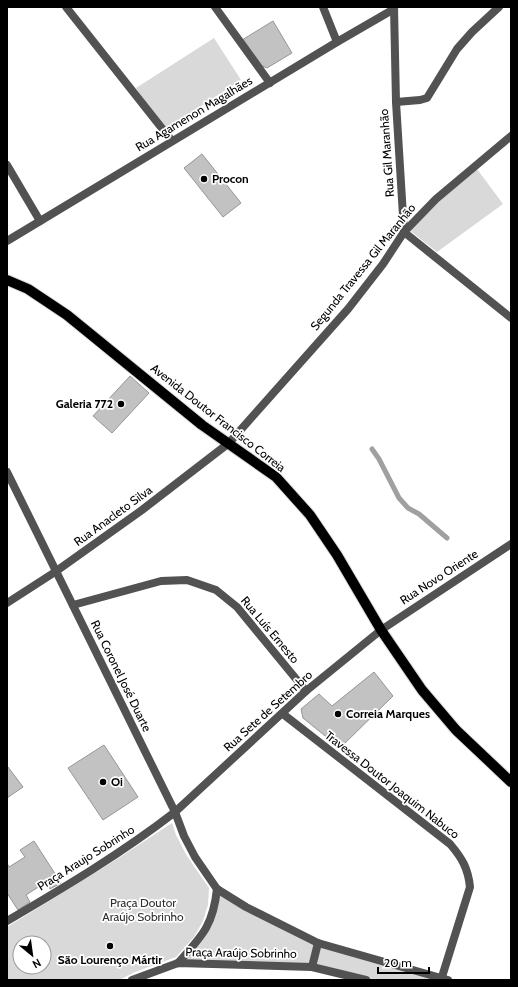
<svg xmlns="http://www.w3.org/2000/svg" width="518" height="987" viewBox="0 0 518 987" font-family="Cabin,sans-serif">
<rect width="100%" height="100%" fill="#fff"/>
<g fill="#d9d9d9" fill-rule="evenodd">
<polygon points="214,38 241,80 164,130 136,88"/>
<polygon points="477,169 503,204 437,252 404,226"/>
<path d="M172 823 176 835 187 856 209 888 208 905 203 921 194 937 176 957 135 972 119 980H7V927L114 861ZM20 943H44V967H20Z"/>
<polygon points="217,889 318,943 448,980 366,980 312,967 178,963 201,937"/>
</g>
<g fill="none" stroke-linecap="round" stroke-linejoin="round">
<polyline stroke="#a0a0a0" stroke-width="5" points="372,449 379,459 399,498 408,508 419,514 447,538"/>
</g>
<g fill="#c2c2c2" stroke="#969696">
<polygon points="273,21 292,53 267,68 260,65 242,40"/>
<polygon points="202,154 241,203 223,217 184,168"/>
<polygon points="130,376 149,393 112,433 93,416"/>
<polygon points="374,672 393,696 340,748 303,718 301,709 319,694 332,706"/>
<polygon points="104,745 138,797 103,820 68,768"/>
<polygon points="8,767 23,787 7,798 7,768"/>
<polygon points="34,841 61,883 50,889 46,882 26,895 30,902 18,910 7,893 7,863 9,867 25,857 20,850"/>
</g>
<g fill="none" stroke-linecap="round" stroke-linejoin="round">
<g stroke="#dbdbdb" stroke-width="12">
<polyline id="primary" points="7,280 28,289 67,315 202,425 276,477 310,515 337,555 381,630 422,690 456,730 511,782"/>
</g>
<g stroke="#525252" stroke-width="8">
<polyline points="66,7 172,141"/>
<polyline points="215,7 270,83"/>
<polyline points="323,7 337,42"/>
<polyline points="394,7 396,102 404,232 511,318"/>
<polyline points="396,102 420,100 427,98 457,49 472,32 499,7"/>
<polyline points="7,165 40,221"/>
<polyline points="7,241 337,42 394,9"/>
<polyline points="7,472 175,812 184,836 195,857 217,889 246,907 318,943 448,980"/>
<polyline points="7,603 55,572 142,510 229,443 348,309 383,264 404,232 436,199 511,136"/>
<polyline points="73,605 161,581 187,580 216,590 237,607 306,691"/>
<path d="M283 714 450 844C462 858 468 868 470 887L441 980"/>
<path d="M7 921C65 887 122 853 175 812L306 691 381 630 511 544"/>
<path d="M178 963C202 936 213 926 217 889"/>
<polyline points="312,967 318,943"/>
<polyline points="132,980 178,963 312,967 366,980"/>
</g>
<use href="#primary" stroke="#000" stroke-width="10"/>
</g>
<g fill="#000" stroke="#fff" stroke-width="1.5">
<circle cx="204" cy="179" r="4"/>
<circle cx="121" cy="404" r="4"/>
<circle cx="338" cy="714" r="4"/>
<circle cx="103" cy="782" r="4"/>
<circle cx="110" cy="946" r="4"/>
</g>
<g text-anchor="middle" stroke-width="3.5" stroke-linejoin="round" paint-order="stroke">
<g font-size="12" fill="#000" stroke="#fff">
<text transform="translate(194 114) rotate(-31)" y="4">Rua Agamenon Magalhães</text>
<text transform="translate(387 153) rotate(-94)" y="4">Rua Gil Maranhão</text>
<text transform="translate(363 267) rotate(-51)" y="4">Segunda Travessa Gil Maranhão</text>
<text transform="translate(218 418) rotate(38)" y="4">Avenida Doutor Francisco Correia</text>
<text transform="translate(113 516) rotate(-36)" y="4">Rua Anacleto Silva</text>
<text transform="translate(439 577) rotate(-33)" y="4">Rua Novo Oriente</text>
<text transform="translate(270 630) rotate(50)" y="4">Rua Luís Ernesto</text>
<text transform="translate(121 676) rotate(64)" y="4">Rua Coronel José Duarte</text>
<text transform="translate(268 711) rotate(-42)" y="4">Rua Sete de Setembro</text>
<text transform="translate(392 785) rotate(38)" y="4">Travessa Doutor Joaquim Nabuco</text>
<text transform="translate(86 858) rotate(-32)" y="4">Praça Araujo Sobrinho</text>
<text transform="translate(241 953) rotate(1)" y="4">Praça Araújo Sobrinho</text>
</g>
<g font-size="12" font-weight="bold" fill="#000" stroke="#fff" text-anchor="start">
<text x="212" y="183">Procon</text>
<text x="113" y="408" text-anchor="end">Galeria 772</text>
<text x="346" y="718">Correia Marques</text>
<text x="111" y="786">Oi</text>
<text x="110" y="964" text-anchor="middle">São Lourenço Mártir</text>
</g>
<g font-size="12" fill="#303030" stroke="#fff">
<text x="143" y="907">Praça Doutor<tspan x="143" dy="14">Araújo Sobrinho</tspan></text>
</g>
</g>
<rect width="518" height="987" fill="none" stroke="#000000" stroke-width="16"/>
<g transform="translate(32 955) rotate(151)"><circle r="19" fill="#ffffff" stroke="#999999"/>
<path d="M0-3L7 15L0 10L-7 15Z" fill="#000000"/>
<text y="-6" font-size="11" font-weight="bold" text-anchor="middle" fill="#000000">N</text>
</g>
<path d="M378 967v6h51v-6" fill="none" stroke="#000000" stroke-width="2"/>
<text x="384" y="967" font-size="12" fill="#000000" stroke="#ffffff" stroke-width="3" paint-order="stroke">20 m</text>
</svg>
